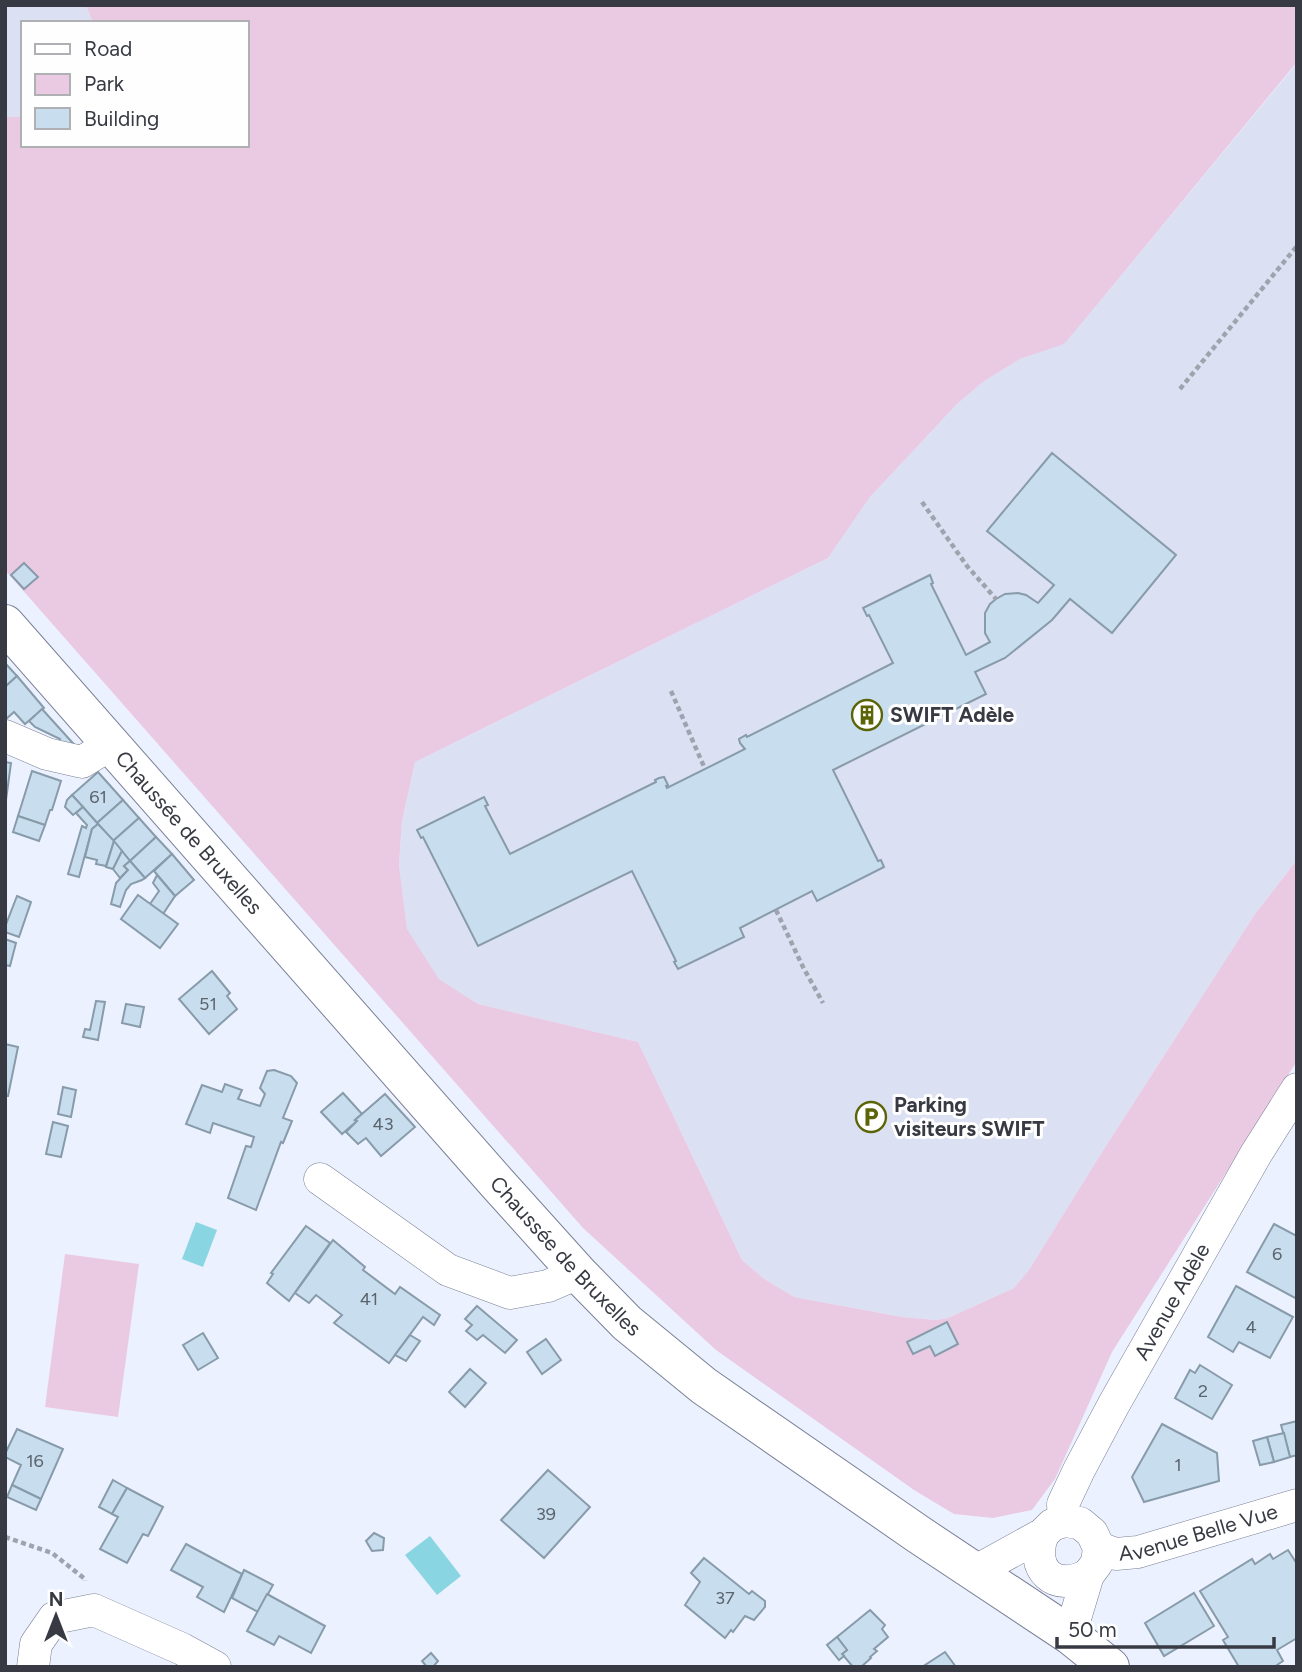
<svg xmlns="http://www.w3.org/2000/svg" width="1302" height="1672" viewBox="0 0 1302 1672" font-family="Figtree,sans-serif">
<rect width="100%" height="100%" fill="#ecf1ff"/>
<g fill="#dbe0f3">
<polygon points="5,5 86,5 93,23 23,23 23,117 5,117"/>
<polygon points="1297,63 1297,860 1255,914 1097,1160 1029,1270 1014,1288 948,1318 936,1320 902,1317 794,1297 763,1278 742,1260 638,1042 478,1004 439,979 407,930 399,865 402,821 415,762 828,558 870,497 957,404 983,382 1020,359 1064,343 1096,306"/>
</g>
<g fill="#eacae3">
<polygon points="86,5 1297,5 1297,62 1096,306 1064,344 1020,359 983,382 957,404 870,497 828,558 415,762 402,821 399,865 407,929 439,979 478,1004 638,1042 742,1260 763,1278 794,1297 902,1317 936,1320 948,1318 1014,1288 1029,1270 1097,1160 1255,914 1297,860 1297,1061 1112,1352 1055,1479 1032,1510 993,1518 954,1514 914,1490 716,1350 583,1228 5,570 5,117 23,117 23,145 247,145 247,23 93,23"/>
<polygon points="65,1254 139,1264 118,1417 45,1407"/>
</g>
<g fill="#8ad5e2">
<polygon points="196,1222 217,1230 203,1267 182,1259"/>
<polygon points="430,1536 461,1576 437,1595 405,1555"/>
</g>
<g fill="#c8deee" stroke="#879baa" stroke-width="2">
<polygon points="1052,453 1176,555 1112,633 1070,599 1052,620 1005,658 975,672 986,694 833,770 878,861 881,860 884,867 817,901 812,891 740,928 744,937 678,969 674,962 676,961 632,871 478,946 423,837 421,838 417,830 484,797 488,805 485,806 510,854 656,782 655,780 659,778 664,777 668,785 666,786 667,788 745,749 740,743 739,739 746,735 747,737 893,663 869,615 867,616 863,608 930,575 933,583 931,584 966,655 990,642 985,633 985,613 990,604 996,599 1005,594 1018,593 1026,595 1038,603 1054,585 987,531"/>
<polygon points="24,563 38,577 24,589 11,575"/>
<polygon points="5,663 17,676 5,687"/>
<polygon points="17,676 44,708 25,724 14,712 5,720 5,687"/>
<polygon points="42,709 80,751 58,744 60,739 35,727 29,721"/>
<polygon points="5,762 11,763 6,800 5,799"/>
<polygon points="32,771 61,781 52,810 50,810 45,825 18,816"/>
<polygon points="98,772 123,800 97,823 72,795"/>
<polygon points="72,795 83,807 73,815 65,807 67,800"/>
<polygon points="123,800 139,818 113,841 97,823"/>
<polygon points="83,807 98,824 92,829 79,877 68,874 82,826 86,828 87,825 76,813"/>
<polygon points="18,816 45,825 39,841 13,832"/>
<polygon points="139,818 156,837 130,861 113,841"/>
<polygon points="98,824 114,841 106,866 96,864 97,860 85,857 92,829"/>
<polygon points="156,837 172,854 145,878 130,861"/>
<polygon points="114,841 122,851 113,869 106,867"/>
<polygon points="122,851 130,861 124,866 128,870 120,878 113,869"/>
<polygon points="172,854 194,880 175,896 154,871"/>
<polygon points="130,861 145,878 142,880 131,884 126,890 120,907 111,904 116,883 128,870 124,866"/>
<polygon points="157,875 175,896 163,914 150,904 159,891 153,883"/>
<polygon points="138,895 178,924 160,948 121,919"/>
<polygon points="17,896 31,902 19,937 5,932 5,927"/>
<polygon points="5,939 16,943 10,966 5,965"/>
<polygon points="212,971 230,993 227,996 237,1009 209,1034 179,999"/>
<polygon points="96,1001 105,1002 98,1040 83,1037 85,1029 90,1030"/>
<polygon points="126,1004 144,1007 140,1027 122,1023"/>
<polygon points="5,1044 18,1047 8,1096 5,1096"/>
<polygon points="274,1070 291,1076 297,1083 283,1118 292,1121 283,1143 281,1142 256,1210 228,1198 246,1146 251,1147 254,1137 213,1123 210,1133 186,1124 202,1085 222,1092 225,1084 242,1090 238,1099 260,1106 265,1094 260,1088 267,1071"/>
<polygon points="63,1087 76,1090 71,1117 58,1114"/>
<polygon points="343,1093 362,1114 355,1120 357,1121 342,1134 321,1112"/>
<polygon points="385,1094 415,1127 381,1156 366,1138 358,1144 346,1132 357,1121 355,1120"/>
<polygon points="53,1122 68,1126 61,1157 46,1154"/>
<polygon points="1274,1224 1297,1236 1297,1299 1247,1272"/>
<polygon points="306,1226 330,1243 289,1301 267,1283 273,1274 271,1273"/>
<polygon points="333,1240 365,1267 363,1270 395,1294 400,1287 440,1315 434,1325 423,1317 389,1363 334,1323 342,1315 316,1295 309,1303 295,1293"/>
<polygon points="1236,1286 1293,1317 1270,1358 1239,1342 1233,1352 1208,1337"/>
<polygon points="477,1306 517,1340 505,1353 483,1335 477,1340 466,1331 472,1325 465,1319"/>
<polygon points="947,1322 958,1344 935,1356 930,1346 913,1354 907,1342"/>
<polygon points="203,1333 218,1358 198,1370 183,1345"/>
<polygon points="410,1335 420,1341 406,1361 395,1355"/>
<polygon points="546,1339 561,1360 542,1374 527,1352"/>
<polygon points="1200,1365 1232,1385 1212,1419 1175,1398 1190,1370 1195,1373"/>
<polygon points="470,1369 486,1383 465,1407 449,1392"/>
<polygon points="1297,1421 1297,1455 1290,1457 1281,1425"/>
<polygon points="1162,1424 1217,1453 1219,1481 1144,1502 1132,1477"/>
<polygon points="17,1429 63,1449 41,1499 12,1485 21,1465 5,1457 5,1454"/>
<polygon points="1284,1433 1290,1457 1274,1462 1267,1437"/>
<polygon points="1267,1437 1274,1462 1260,1465 1253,1441"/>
<polygon points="548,1470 590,1507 544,1558 501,1520"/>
<polygon points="113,1480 127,1488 112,1514 99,1507"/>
<polygon points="12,1485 41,1499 36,1510 7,1497"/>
<polygon points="127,1488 163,1507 148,1536 143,1534 127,1563 100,1549 118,1517 112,1514"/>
<polygon points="374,1533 384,1538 383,1550 372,1551 366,1541"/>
<polygon points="186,1544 242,1574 224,1612 197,1597 203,1587 171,1570"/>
<polygon points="1288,1550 1297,1564 1297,1638 1277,1650 1283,1661 1274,1667 1239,1667 1223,1640 1228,1637 1200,1591 1252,1559 1255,1564 1270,1554 1273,1559"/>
<polygon points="704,1558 749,1594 752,1591 765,1601 765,1607 754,1620 745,1616 733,1632 731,1630 725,1638 685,1605 700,1582 691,1573"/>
<polygon points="244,1570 273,1585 258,1612 232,1598"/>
<polygon points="1194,1593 1214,1626 1164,1656 1145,1623"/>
<polygon points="267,1594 325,1626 311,1653 279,1636 274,1645 247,1631"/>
<polygon points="870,1610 885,1625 882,1629 888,1637 874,1649 877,1651 870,1657 871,1658 861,1667 853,1667 842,1654 847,1650 837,1637"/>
<polygon points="837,1637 847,1650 842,1654 844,1656 839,1660 827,1645"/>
<polygon points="945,1652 956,1667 922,1667"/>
<polygon points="431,1653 438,1661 433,1667 427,1667 422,1661"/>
</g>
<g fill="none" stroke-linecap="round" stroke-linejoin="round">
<g stroke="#7a8095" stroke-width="33">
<g id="minor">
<polyline points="5,736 47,754 82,762 111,744"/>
<polyline points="320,1179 448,1270 510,1293 548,1286 578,1273"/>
<path id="s1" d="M1064 1521 1063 1504 1079 1470 1114 1404 1256 1154 1297 1089"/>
<path d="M1043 1534C1029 1569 1054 1593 1088 1575"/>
<path id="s2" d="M1099 1548 1116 1554 1138 1552 1297 1505"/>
<polyline points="976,1571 1043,1534 1052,1525 1064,1521 1080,1523 1092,1533 1099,1548 1097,1563 1088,1575 1070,1635"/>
<polyline points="33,1667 36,1644 54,1618 94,1610 182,1649 215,1667"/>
</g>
</g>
<g stroke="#7a8095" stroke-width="40">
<g id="major">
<path id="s3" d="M5 624 497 1183 578 1273 627 1323 704 1386 918 1534 1070 1635 1110 1667"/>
</g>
</g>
<g stroke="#9ea3ae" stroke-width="4.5" stroke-dasharray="5 3.5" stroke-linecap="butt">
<polyline points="1180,389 1297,246"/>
<polyline points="922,502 967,566 996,599"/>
<polyline points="671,691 705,769"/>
<polyline points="776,910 803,967 823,1003"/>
<polyline points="5,1537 52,1553 85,1579 85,1581"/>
</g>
<use href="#minor" stroke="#fff" stroke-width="32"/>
<use href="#major" stroke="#fff" stroke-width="38"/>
</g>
<defs>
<g id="building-ring" transform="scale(1.575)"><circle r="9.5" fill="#fefefe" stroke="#5b6507" stroke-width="1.5"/><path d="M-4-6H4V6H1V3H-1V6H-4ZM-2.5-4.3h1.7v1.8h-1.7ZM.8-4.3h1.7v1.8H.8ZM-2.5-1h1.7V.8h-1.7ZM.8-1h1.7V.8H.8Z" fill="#5b6507"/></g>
<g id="parking-ring" transform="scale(1.575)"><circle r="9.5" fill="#fefefe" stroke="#5b6507" stroke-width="1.5"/><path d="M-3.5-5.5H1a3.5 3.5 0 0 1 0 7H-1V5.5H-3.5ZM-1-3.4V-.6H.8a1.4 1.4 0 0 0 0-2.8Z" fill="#5b6507"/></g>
</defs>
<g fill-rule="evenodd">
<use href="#building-ring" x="867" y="715"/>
<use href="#parking-ring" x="871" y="1117"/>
</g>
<g text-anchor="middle" stroke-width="6" stroke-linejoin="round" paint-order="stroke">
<g font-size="18" fill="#5b636d">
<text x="98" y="803">61</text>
<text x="208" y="1010">51</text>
<text x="383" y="1130">43</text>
<text x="1277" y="1260">6</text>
<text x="369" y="1305">41</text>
<text x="1251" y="1333">4</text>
<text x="1203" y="1397">2</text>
<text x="35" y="1467">16</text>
<text x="1178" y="1471">1</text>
<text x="546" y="1520">39</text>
<text x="725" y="1604">37</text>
</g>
<g font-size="21" font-weight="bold" fill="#373a42" stroke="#fefefe" text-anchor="start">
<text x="890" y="722">SWIFT Adèle</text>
<text x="894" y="1112">Parking<tspan x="894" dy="24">visiteurs SWIFT</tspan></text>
</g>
<g font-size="21" fill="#373a42" stroke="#fefefe">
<text dy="7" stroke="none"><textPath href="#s3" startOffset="278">Chaussée de Bruxelles</textPath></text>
<text dy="7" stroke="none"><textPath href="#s3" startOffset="845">Chaussée de Bruxelles</textPath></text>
<text dy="7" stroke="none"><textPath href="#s1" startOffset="247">Avenue Adèle</textPath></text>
<text dy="7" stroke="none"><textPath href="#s2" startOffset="103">Avenue Belle Vue</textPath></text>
</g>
</g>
<rect width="1302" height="1672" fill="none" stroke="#373a42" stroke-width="14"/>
<rect x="21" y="21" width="228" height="126" fill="#fefefe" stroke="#aeb0b3" stroke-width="2"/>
<rect x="35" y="44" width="35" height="10" fill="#ffffff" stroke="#aeb0b3" stroke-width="2"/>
<text x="84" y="56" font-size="21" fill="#373a42">Road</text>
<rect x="35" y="74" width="35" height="21" fill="#eacae3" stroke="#aeb0b3" stroke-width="2"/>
<text x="84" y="91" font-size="21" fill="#373a42">Park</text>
<rect x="35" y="108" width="35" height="21" fill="#c8deee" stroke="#aeb0b3" stroke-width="2"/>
<text x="84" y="126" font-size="21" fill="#373a42">Building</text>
<g transform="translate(56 1616)" stroke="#fefefe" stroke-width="5" paint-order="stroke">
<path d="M0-5L12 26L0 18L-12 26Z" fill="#373a42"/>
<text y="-10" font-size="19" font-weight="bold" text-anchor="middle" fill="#373a42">N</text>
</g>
<path d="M1057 1637v10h217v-10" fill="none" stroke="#373a42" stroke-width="3.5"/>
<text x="1068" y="1637" font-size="21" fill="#373a42" stroke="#fefefe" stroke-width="5" paint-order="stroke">50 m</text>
</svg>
